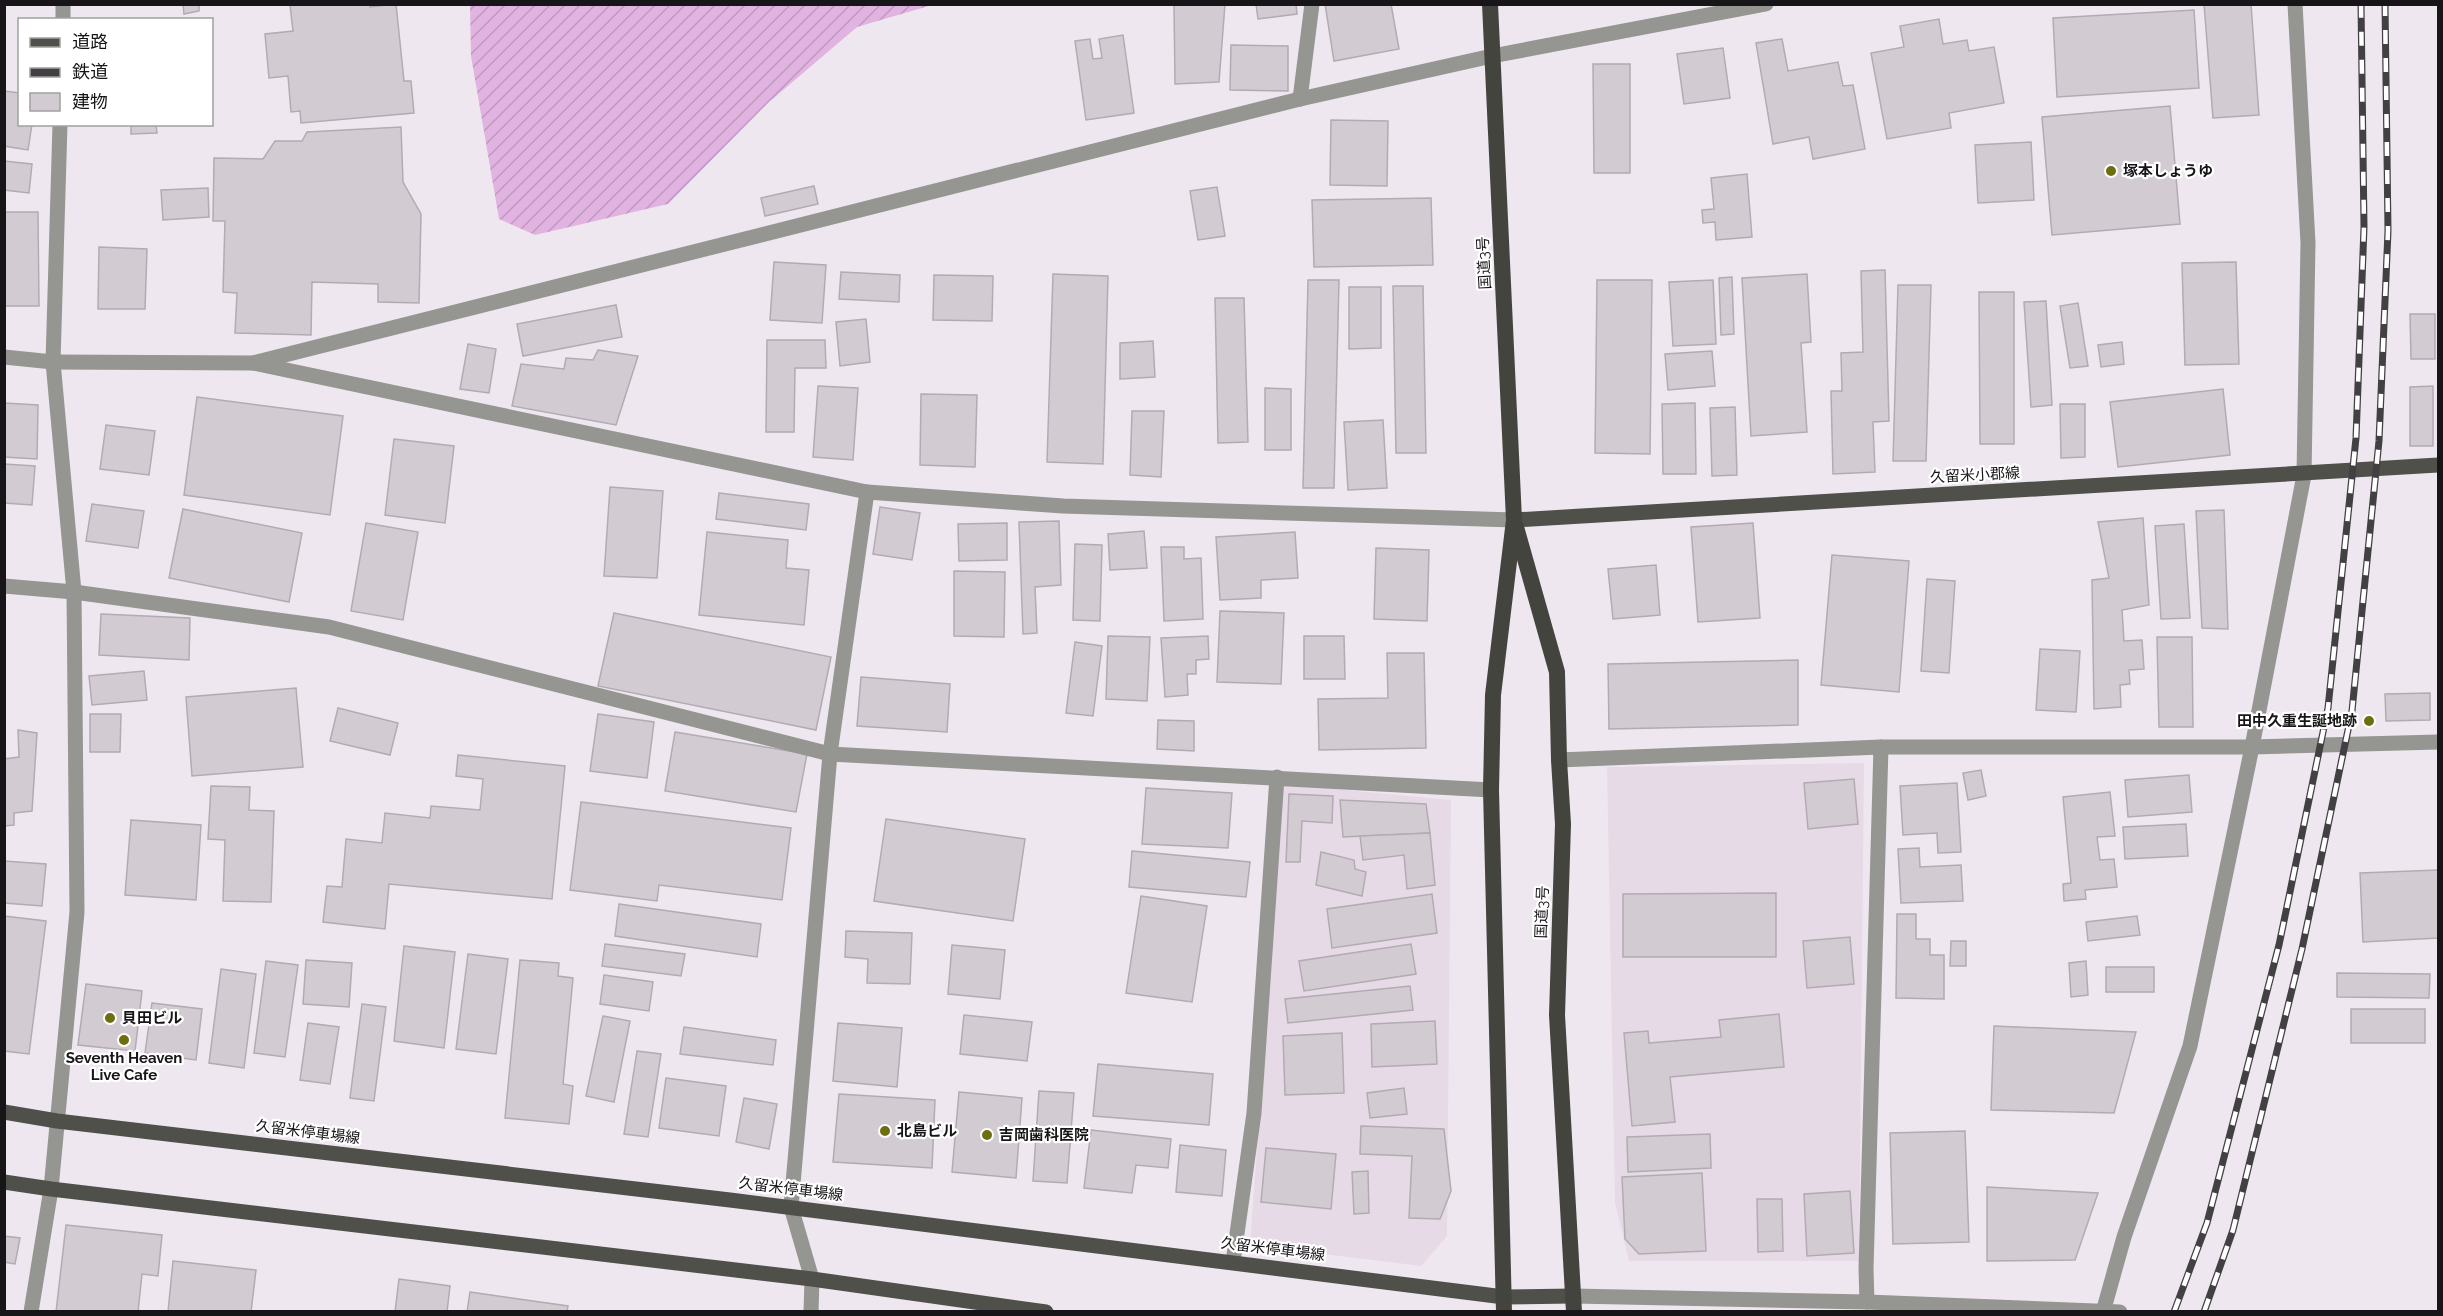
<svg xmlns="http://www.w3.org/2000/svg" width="2443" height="1316" viewBox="0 0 2443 1316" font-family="Raleway,'Noto Sans JP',sans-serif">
<defs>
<pattern id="garden-furrows" width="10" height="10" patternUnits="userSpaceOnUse" patternTransform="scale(1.5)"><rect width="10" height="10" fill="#e1b3e1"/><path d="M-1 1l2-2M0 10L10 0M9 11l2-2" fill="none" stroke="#c099c0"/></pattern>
</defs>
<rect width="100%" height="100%" fill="#efe7ef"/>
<g fill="#e7dae7">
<polygon points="1864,763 1859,1261 1629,1261 1615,1203 1607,767"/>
<polygon points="1283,784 1451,800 1447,1236 1421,1266 1250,1245"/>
</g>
<polygon fill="url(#garden-furrows)" points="470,5 470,4 932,5 857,27 769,102 668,204 535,235 499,219 471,56"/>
<g fill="#d3cbd2" stroke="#b2abb2" stroke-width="1.5">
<polygon points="183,4 199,4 199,11 184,14"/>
<polygon points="369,4 370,7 396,4 404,81 411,81 414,113 301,123 300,111 291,112 288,76 269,78 265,34 293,31 290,5"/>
<polygon points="1174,4 1225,4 1219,82 1175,84"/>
<polygon points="1256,4 1296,4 1297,14 1258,19"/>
<polygon points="1325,4 1391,4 1399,49 1334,61"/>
<polygon points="2204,4 2251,4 2259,115 2213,118"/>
<polygon points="2194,10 2199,88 2057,97 2053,18"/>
<polygon points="1939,19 1943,44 1967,40 1969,51 1994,47 2004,103 1949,113 1951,128 1887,139 1871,53 1904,47 1900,26"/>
<polygon points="1123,35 1134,113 1086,120 1075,41 1090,39 1093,59 1102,58 1099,39"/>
<polygon points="1782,39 1788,71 1838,62 1843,86 1853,85 1865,149 1813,159 1809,137 1773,144 1756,43"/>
<polygon points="1231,45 1288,46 1288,91 1230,90"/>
<polygon points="1723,48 1730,98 1684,104 1677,54"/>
<polygon points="1593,64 1630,64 1630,173 1594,173"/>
<polygon points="4,91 20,93 20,124 32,124 28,150 4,146"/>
<polygon points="2170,106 2180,224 2052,235 2042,117"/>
<polygon points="1331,120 1388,121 1387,186 1330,185"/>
<polygon points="131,124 156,124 157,133 131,134"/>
<polygon points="401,127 403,182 421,214 419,303 378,302 378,284 312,282 311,335 235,333 237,293 223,292 225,221 213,221 214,158 263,159 275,141 302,141 307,132"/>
<polygon points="2031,142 2034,200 1978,203 1975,145"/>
<polygon points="4,161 32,164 29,193 4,190"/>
<polygon points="1747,174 1752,237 1716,240 1715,222 1703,223 1702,210 1714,209 1711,178"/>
<polygon points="814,186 818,204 765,216 761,198"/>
<polygon points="1217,187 1225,236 1198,240 1190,191"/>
<polygon points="208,188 209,217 163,220 161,190"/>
<polygon points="1431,198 1433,265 1314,267 1312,200"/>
<polygon points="4,212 38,212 39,306 4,306"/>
<polygon points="99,247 147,249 145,309 98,309"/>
<polygon points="774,262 826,265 822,323 770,320"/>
<polygon points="2236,262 2239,364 2185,365 2182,263"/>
<polygon points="1885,270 1889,421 1873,422 1875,472 1833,474 1831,391 1842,391 1841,353 1863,352 1861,271"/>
<polygon points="841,272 900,275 899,302 839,299"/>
<polygon points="1053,274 1108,276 1103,464 1047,462"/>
<polygon points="1807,274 1811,342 1801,343 1807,432 1751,436 1742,278"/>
<polygon points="934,275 993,276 992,321 933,320"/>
<polygon points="1732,277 1734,334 1721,335 1719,278"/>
<polygon points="1308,280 1339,280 1334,488 1303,488"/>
<polygon points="1597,280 1652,280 1650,454 1595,453"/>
<polygon points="1713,280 1716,344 1673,346 1669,282"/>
<polygon points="1898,285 1931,285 1926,461 1893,461"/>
<polygon points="1393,286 1423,286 1426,453 1396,453"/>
<polygon points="1349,287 1381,287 1381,348 1349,349"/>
<polygon points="1979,292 2014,292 2014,444 1980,444"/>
<polygon points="1215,298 1244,298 1248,442 1218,443"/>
<polygon points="2046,301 2052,405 2031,407 2024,302"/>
<polygon points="2078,303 2088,366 2070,368 2060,306"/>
<polygon points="616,305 622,337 523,356 517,324"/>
<polygon points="2410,314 2435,314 2435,359 2411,359"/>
<polygon points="866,319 870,362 840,366 836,322"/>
<polygon points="767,340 825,340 826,368 795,368 794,432 766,432"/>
<polygon points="1153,341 1155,377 1120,379 1120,343"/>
<polygon points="2122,342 2124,364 2101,367 2098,345"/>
<polygon points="468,344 496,349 489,393 460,389"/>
<polygon points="598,350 638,356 616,425 512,406 521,364 564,369 566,358 593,360"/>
<polygon points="1712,351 1715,386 1668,390 1665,354"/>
<polygon points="818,386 858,388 853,460 813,457"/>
<polygon points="2433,386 2433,446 2410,446 2410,387"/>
<polygon points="1265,388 1291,389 1291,450 1265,450"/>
<polygon points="2223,389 2230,455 2118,467 2110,402"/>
<polygon points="921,394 977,395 975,467 920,465"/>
<polygon points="197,397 343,416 330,515 184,495"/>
<polygon points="4,403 38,405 37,459 4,457"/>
<polygon points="1695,403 1696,474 1663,474 1662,404"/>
<polygon points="2060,404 2085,404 2085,457 2061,458"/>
<polygon points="1735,407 1737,475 1712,476 1710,408"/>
<polygon points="1132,411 1164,411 1161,477 1130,475"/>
<polygon points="1383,420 1387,488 1348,490 1344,422"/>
<polygon points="106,425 155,431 149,475 100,469"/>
<polygon points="394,439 454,446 445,523 385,515"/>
<polygon points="4,464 35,466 32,505 4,503"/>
<polygon points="610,487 663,491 657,578 604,576"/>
<polygon points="719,493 809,504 806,530 716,519"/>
<polygon points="92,504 144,511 138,548 86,541"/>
<polygon points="880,507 920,513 912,560 873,554"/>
<polygon points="183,509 302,533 289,602 169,578"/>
<polygon points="2224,510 2228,629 2202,628 2196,511"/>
<polygon points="2143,518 2149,605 2122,610 2124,641 2142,640 2144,669 2129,670 2130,684 2120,685 2121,707 2094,709 2092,580 2109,578 2098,522"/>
<polygon points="1059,521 1061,585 1035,587 1037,633 1023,634 1019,522"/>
<polygon points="366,523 418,532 403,620 351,611"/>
<polygon points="1007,523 1007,560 959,561 958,524"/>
<polygon points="1753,523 1760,618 1698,622 1691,527"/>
<polygon points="2184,524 2190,618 2161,619 2155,526"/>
<polygon points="1144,531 1147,568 1110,570 1108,534"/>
<polygon points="707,532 788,540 786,568 809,570 804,625 699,615"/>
<polygon points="1295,532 1298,578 1261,580 1261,598 1220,600 1216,537"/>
<polygon points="1075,544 1102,545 1100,621 1073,620"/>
<polygon points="1161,547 1184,547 1184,559 1201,558 1203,619 1164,621"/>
<polygon points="1376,548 1429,550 1427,621 1374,619"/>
<polygon points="1832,555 1909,561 1899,692 1821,685"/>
<polygon points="1656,565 1660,615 1613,619 1608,569"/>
<polygon points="954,571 1005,572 1004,637 954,636"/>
<polygon points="1927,579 1955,581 1949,673 1921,671"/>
<polygon points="1220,611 1284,613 1281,684 1217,682"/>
<polygon points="614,613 831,657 816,730 598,686"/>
<polygon points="101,614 190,618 189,660 99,655"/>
<polygon points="1108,636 1150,637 1147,701 1106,699"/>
<polygon points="1208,636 1209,659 1196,660 1196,674 1187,674 1188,695 1165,697 1161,638"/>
<polygon points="1304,636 1344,636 1345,679 1304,679"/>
<polygon points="2157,637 2192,637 2193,727 2159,727"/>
<polygon points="1075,642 1102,646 1093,716 1066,713"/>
<polygon points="2040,649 2080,651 2076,712 2036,710"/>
<polygon points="1387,653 1424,653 1426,748 1319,750 1318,699 1388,698"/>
<polygon points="1798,660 1798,725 1609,729 1608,664"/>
<polygon points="144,671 147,700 92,705 89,676"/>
<polygon points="861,677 950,684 947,732 857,726"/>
<polygon points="296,688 303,767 192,776 186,697"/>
<polygon points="2430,693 2430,720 2386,721 2385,694"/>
<polygon points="338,708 398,723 390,755 330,741"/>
<polygon points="90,714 121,714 120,752 90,752"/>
<polygon points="598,714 654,722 647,778 590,771"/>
<polygon points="1158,720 1194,721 1194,751 1157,749"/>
<polygon points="18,730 37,733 32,811 14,813 14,825 4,826 4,759 19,757"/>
<polygon points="675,732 807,754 796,812 665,791"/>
<polygon points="458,755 565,766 552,899 389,884 385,929 323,922 327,886 342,887 346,839 382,843 385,813 430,818 431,806 480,810 483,779 456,776"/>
<polygon points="1981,770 1986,796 1968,800 1963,773"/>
<polygon points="2189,775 2192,812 2128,817 2125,780"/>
<polygon points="1854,779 1858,824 1808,829 1804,783"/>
<polygon points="1957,783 1961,852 1938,853 1937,833 1903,835 1900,786"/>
<polygon points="211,786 250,787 249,810 274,811 271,902 223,901 225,840 208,839"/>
<polygon points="1146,788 1232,793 1228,848 1142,844"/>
<polygon points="2110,792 2115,836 2097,837 2100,860 2114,859 2117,887 2085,890 2086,899 2064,901 2063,884 2071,883 2063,797"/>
<polygon points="1289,794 1333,796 1332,823 1302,821 1300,862 1286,862"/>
<polygon points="1340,800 1426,804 1430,833 1343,837"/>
<polygon points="581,802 791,828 782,900 659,885 657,901 570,890"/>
<polygon points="886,819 1025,839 1013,921 874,901"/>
<polygon points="131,820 201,825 196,900 125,895"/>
<polygon points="2186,824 2188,856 2125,859 2123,827"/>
<polygon points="1430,833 1435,885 1407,889 1404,855 1363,860 1360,836"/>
<polygon points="1919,848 1920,867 1961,865 1963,901 1901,903 1898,849"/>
<polygon points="1132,851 1250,862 1246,897 1129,887"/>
<polygon points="1321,852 1354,860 1355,869 1366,872 1362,896 1316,885"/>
<polygon points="4,861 46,864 42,906 4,903"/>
<polygon points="2438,870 2438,938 2363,942 2360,873"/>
<polygon points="1776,893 1776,957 1623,957 1623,894"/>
<polygon points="1432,894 1437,933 1332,948 1327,909"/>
<polygon points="1141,896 1207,906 1192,1002 1126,993"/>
<polygon points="619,904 761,924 757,957 615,936"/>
<polygon points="1897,914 1916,914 1916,939 1930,939 1930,955 1944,955 1944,999 1896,998"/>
<polygon points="4,916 46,921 29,1054 4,1051"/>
<polygon points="2137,916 2140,935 2088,941 2086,922"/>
<polygon points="846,931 912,933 910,984 867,983 868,959 845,957"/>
<polygon points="1850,937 1854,984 1807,988 1803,941"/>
<polygon points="1951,941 1966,941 1966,966 1950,966"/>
<polygon points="605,944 685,954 681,976 602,966"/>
<polygon points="1411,944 1416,974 1304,991 1299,961"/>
<polygon points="952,945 1005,950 1000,999 948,994"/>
<polygon points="404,946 455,952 444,1048 394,1041"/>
<polygon points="468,954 508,959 496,1054 456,1049"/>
<polygon points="306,960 352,963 349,1007 303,1004"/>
<polygon points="520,960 559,963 558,976 573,978 563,1084 573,1086 569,1124 505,1118"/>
<polygon points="266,961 298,965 285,1057 254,1053"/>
<polygon points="2086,961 2088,995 2071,997 2069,963"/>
<rect x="2106" y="967" width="48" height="25"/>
<polygon points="221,969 256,974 244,1068 209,1063"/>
<polygon points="2337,973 2430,974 2429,998 2337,997"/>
<polygon points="604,975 653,982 649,1011 600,1004"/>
<polygon points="86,984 142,991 135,1051 78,1045"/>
<polygon points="1410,986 1413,1010 1288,1023 1285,999"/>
<polygon points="152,1003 202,1009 196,1060 145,1053"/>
<polygon points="362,1004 386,1007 374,1101 350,1098"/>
<rect x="2351" y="1009" width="74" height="34"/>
<polygon points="1779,1014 1784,1067 1670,1077 1675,1122 1632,1126 1624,1033 1648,1031 1649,1043 1721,1037 1719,1020"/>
<polygon points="964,1015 1032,1022 1027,1061 960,1054"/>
<polygon points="603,1016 630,1021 614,1102 586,1096"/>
<polygon points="1435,1021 1437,1064 1372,1067 1371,1024"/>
<polygon points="308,1023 339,1027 330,1084 300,1080"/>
<polygon points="838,1023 902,1028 897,1087 833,1081"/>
<polygon points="1994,1026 2136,1032 2114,1113 1991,1110"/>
<polygon points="684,1027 776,1040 773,1065 680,1054"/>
<polygon points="1342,1033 1344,1093 1285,1095 1283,1036"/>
<polygon points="637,1051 661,1054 648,1137 624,1134"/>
<polygon points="1098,1064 1213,1074 1209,1125 1093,1116"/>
<polygon points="666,1078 726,1086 719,1136 659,1128"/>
<polygon points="1404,1088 1407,1114 1370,1118 1367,1093"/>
<polygon points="1039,1091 1074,1093 1067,1183 1033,1181"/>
<polygon points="959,1092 1022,1098 1016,1178 952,1172"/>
<polygon points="839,1094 935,1100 932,1168 833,1162"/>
<polygon points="744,1098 777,1104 769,1149 736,1142"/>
<polygon points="1361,1126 1444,1129 1451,1191 1440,1219 1409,1218 1412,1156 1360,1154"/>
<polygon points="1091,1130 1171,1139 1168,1168 1136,1165 1132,1193 1084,1188"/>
<polygon points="1965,1131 1969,1242 1893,1244 1890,1133"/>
<polygon points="1710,1134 1711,1168 1628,1172 1627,1137"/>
<polygon points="1180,1145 1226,1150 1222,1196 1176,1192"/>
<polygon points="1266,1148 1336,1154 1331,1209 1261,1202"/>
<polygon points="1368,1171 1369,1213 1354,1214 1352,1172"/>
<polygon points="1702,1173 1706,1251 1639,1254 1625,1239 1622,1177"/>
<polygon points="1987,1187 2098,1193 2075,1260 1987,1261"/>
<polygon points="1850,1191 1854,1253 1807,1256 1804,1194"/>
<polygon points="1757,1199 1782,1199 1783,1251 1758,1252"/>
<polygon points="66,1225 162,1235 158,1276 142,1274 138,1312 56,1312"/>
<polygon points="4,1236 20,1238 15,1264 4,1262"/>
<polygon points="173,1261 256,1270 251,1312 168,1312"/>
<polygon points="399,1279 450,1286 447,1312 395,1312"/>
<polygon points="470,1292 568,1306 567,1312 467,1312"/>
</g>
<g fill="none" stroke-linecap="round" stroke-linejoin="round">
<g stroke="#959591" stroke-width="15">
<polyline points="63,20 63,4"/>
<polyline points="1300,99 1312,4"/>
<polyline points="53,362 253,363 867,492 1063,506 1514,520"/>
<polyline points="253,363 1300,99 1492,56 1766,4"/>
<polyline points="4,586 74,592 329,627 830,754 1491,790"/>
<polyline points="1559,760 1881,747 2252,747 2438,742"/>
<polyline points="1233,1262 1254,1113 1277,777"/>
<polyline points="1867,1302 1866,1269 1881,747"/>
<polyline points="31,1312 51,1189 77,912 74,592 53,362 60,124"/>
<polyline points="811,1312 812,1279 791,1207 830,754 867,492"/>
<polyline points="2103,1312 2124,1237 2190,1046 2252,747 2304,475 2308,243 2295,4"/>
</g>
<g stroke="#959591" stroke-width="15">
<polyline points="4,357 53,362"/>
<polyline points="1573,1296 1867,1302 2120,1312"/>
</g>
<g stroke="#50504a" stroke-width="15">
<polyline points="1514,520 2438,465"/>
<polyline points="4,1112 57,1121 730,1200 1504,1297 1573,1296"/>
<polyline points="4,1182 51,1189 812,1279 1046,1312"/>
</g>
<g stroke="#44443e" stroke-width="16">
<polyline points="1490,4 1514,520 1493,695 1491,790 1504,1312"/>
<polyline points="1516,527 1557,672 1559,760 1563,824 1557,1015 1574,1312"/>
</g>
<g stroke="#434043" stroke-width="7">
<g id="rail">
<polyline points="2174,1312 2207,1223 2279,945 2328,708 2356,438 2364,227 2361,4"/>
<polyline points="2204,1312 2233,1230 2302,949 2352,711 2379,441 2388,231 2385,4"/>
</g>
</g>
<use href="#rail" stroke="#fff" stroke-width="4.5" stroke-dasharray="14" stroke-linecap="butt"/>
</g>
<g fill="#6d6e10" stroke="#fff" stroke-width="2">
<circle cx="2111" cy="171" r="6"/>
<circle cx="2369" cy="721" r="6"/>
<circle cx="110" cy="1018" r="6"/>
<circle cx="124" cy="1040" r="6"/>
<circle cx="885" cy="1131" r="6"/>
<circle cx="987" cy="1135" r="6"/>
</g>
<g text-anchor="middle" stroke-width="4.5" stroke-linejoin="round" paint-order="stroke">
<g font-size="15" font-weight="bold" fill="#171517" stroke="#fff" text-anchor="start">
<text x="2123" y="176">塚本しょうゆ</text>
<text x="2357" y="726" text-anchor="end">田中久重生誕地跡</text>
<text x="122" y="1023">貝田ビル</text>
<text x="124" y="1063" text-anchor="middle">Seventh Heaven<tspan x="124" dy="17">Live Cafe</tspan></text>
<text x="897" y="1136">北島ビル</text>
<text x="999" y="1140">吉岡歯科医院</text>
</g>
<g font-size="15" fill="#171517" stroke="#fff">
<text transform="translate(1484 263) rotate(-93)" y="5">国道3号</text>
<text transform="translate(1975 475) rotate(-3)" y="5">久留米小郡線</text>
<text transform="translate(1542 912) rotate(-88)" y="5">国道3号</text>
<text transform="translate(308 1132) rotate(7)" y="5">久留米停車場線</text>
<text transform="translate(791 1189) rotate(7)" y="5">久留米停車場線</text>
<text transform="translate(1273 1249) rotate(7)" y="5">久留米停車場線</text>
</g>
</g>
<rect width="2443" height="1316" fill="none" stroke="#171517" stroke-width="12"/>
<rect x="18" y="18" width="195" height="108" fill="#ffffff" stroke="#a2a1a2" stroke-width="1.5"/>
<rect x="30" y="38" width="30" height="9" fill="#50504a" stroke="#a2a1a2" stroke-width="1.5"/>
<text x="72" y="48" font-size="18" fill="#171517">道路</text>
<rect x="30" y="68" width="30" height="9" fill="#434043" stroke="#a2a1a2" stroke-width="1.5"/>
<text x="72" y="78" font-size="18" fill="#171517">鉄道</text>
<rect x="30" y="93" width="30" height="18" fill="#d3cbd2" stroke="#a2a1a2" stroke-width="1.5"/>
<text x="72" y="108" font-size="18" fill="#171517">建物</text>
</svg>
